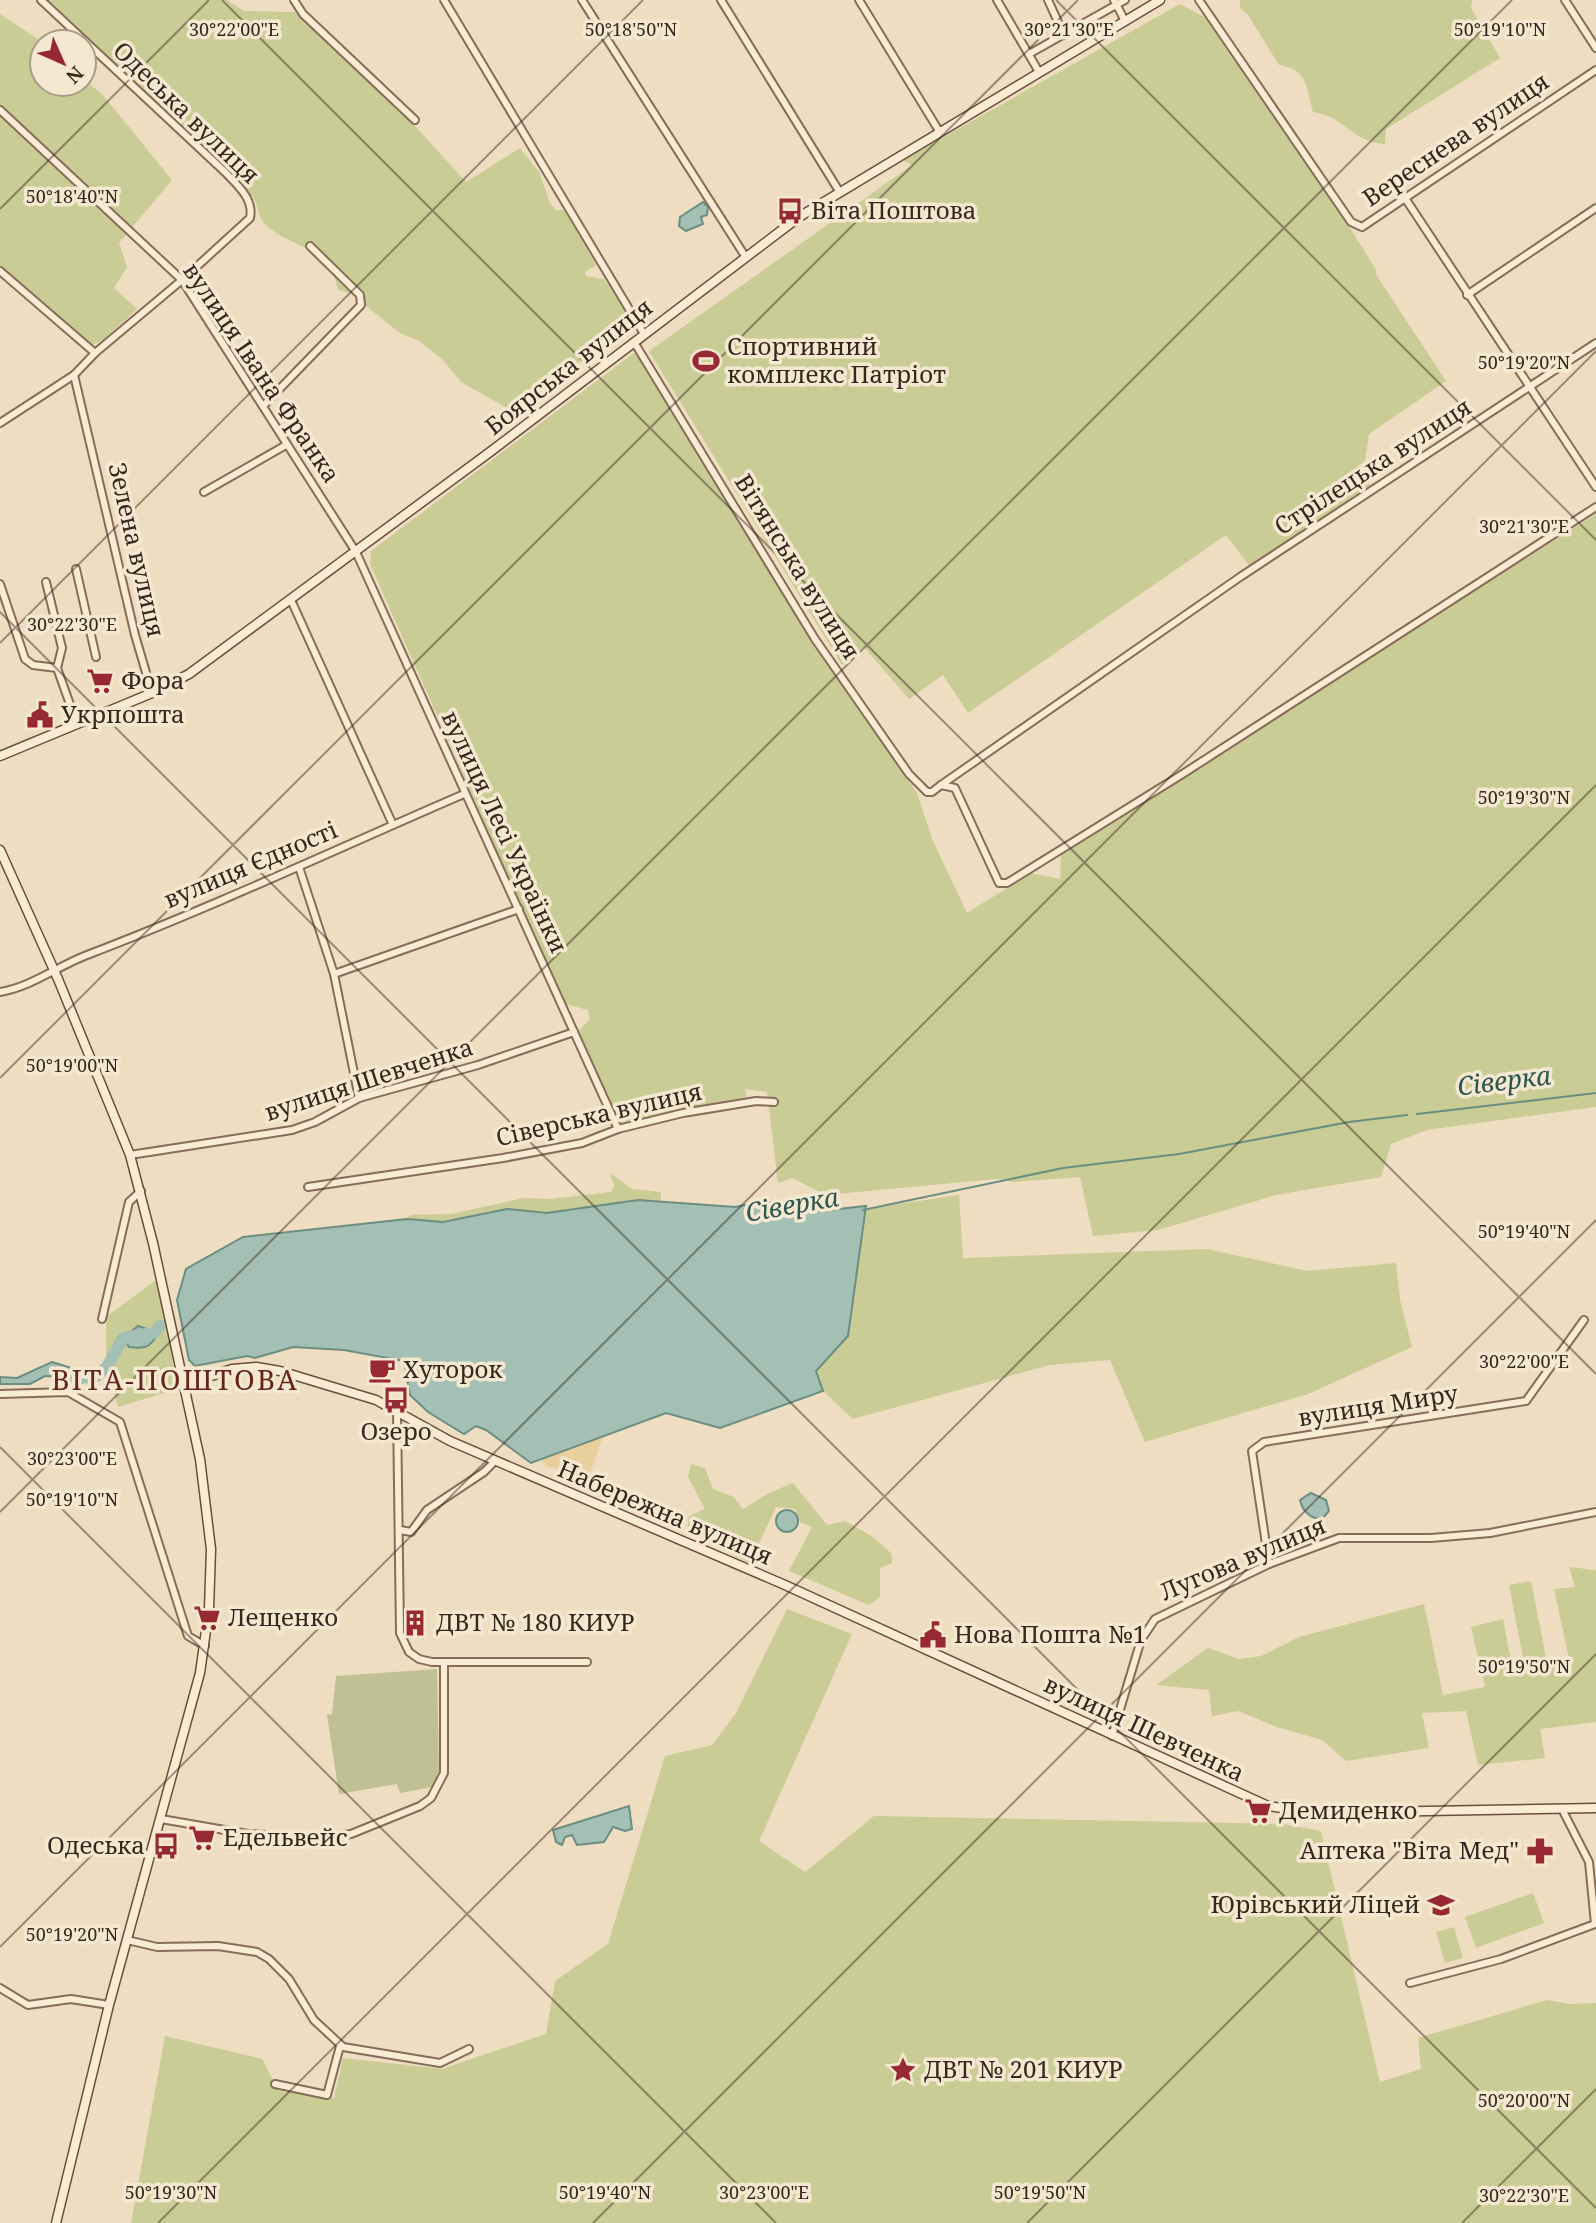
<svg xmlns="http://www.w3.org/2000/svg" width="1596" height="2223" viewBox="0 0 1596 2223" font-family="'Noto Serif',serif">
<rect width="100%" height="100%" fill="#eeddc1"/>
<g fill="#cacc95">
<path d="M41 0H227L244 11 295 12 407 117 466 182 520 148 539 172 550 203 556 210H564L596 265 585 272 586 276 604 279 624 308 625 326 516 413 461 382 443 360 419 341 400 333 350 293 338 290C329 243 290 250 264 223 259 217 257 205 254 198L56 9Z"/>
<path d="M1240 0H1472L1471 8 1500 58 1386 129 1385 144C1349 141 1346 117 1313 112 1306 87 1308 69 1279 65L1248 15 1240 8Z"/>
<polygon points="1180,4 1210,20 1256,79 1377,271 1375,273 1446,381 1369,434 1365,461 1358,466 1371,486 1250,567 1226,535 968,713 943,675 909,699 864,647 842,665 649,351 912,165 903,160"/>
<polygon points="0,14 42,42 42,84 84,84 84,80 102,94 172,180 119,243 127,267 114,288 137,309 103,340 92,345 0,266"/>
<polygon points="634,353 649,359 842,686 917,793 933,841 967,913 1031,873 1060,879 1061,853 1596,514 1596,1107 1427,1130 1391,1144 1381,1177 1276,1195 1158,1230 1093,1236 1080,1177 1013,1182 997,1179 825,1195 792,1178 778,1183 767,1092 745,1089 746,1097 629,1126 614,1120 577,1033 590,1019 588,1010 565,1004 370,564 371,551"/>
<polygon points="610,1173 632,1189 661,1192 660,1201 638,1200 547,1213 507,1209 443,1222 407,1219 410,1215 452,1214 524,1198 550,1199 611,1192 614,1186"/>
<polygon points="959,1195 963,1258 1207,1249 1307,1271 1396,1263 1400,1300 1412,1347 1308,1394 1145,1442 1110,1360 1050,1365 853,1419 823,1391 816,1371 848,1336 865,1209"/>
<polygon points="160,1277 177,1389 118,1407 106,1360 106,1317"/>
<polygon points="691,1464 705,1468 713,1489 734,1497 743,1509 767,1494 793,1483 827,1525 845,1521 873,1537 892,1554 892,1563 880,1568 880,1597 869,1605 789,1571 812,1527 800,1522 795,1509 776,1507 755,1552 756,1559 749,1563 687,1532 689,1516 705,1509 688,1477"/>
<polygon points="1569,1567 1596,1570 1596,1722 1540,1729 1545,1758 1478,1765 1466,1711 1422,1713 1429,1748 1346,1761 1322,1740 1277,1727 1238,1711 1212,1716 1209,1690 1156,1685 1208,1648 1239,1659 1261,1656 1299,1637 1424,1604 1443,1695 1485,1687 1471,1627 1503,1619 1513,1671 1525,1668 1509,1585 1531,1581 1547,1663 1569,1659 1554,1589 1575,1587"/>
<polygon points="787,1609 852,1634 759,1841 805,1872 874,1816 1284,1824 1321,1831 1380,2082 1421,2069 1418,2038 1547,2000 1570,2004 1596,2003 1596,2223 131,2223 165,2036 262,2059 279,2091 334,2098 343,2058 442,2069 546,2034 555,1981 608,1944 665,1756 712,1745 736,1713"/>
<polygon points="1533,1893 1544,1923 1476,1948 1465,1917"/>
<polygon points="1454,1927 1463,1958 1445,1963 1436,1932"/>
</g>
<polygon fill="#eacf9e" points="603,1436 589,1477 545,1466 542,1460"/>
<polygon fill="#bfc195" points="437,1669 439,1771 432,1787 400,1793 397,1784 339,1794 327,1715 332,1714 336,1676"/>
<g fill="#a4c0b5" stroke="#6b8e82" stroke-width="2">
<polygon points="703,202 708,207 707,215 701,217 703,224 686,231 679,226 680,217"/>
<polygon points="638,1200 735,1207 765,1201 821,1211 866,1206 848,1336 816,1371 823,1391 720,1428 666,1413 531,1463 486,1430 476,1426 464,1434 428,1412 410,1395 404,1361 344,1350 293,1347 255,1358 247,1356 195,1366 189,1360 177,1300 186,1269 243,1237 407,1219 443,1222 507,1209 547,1213"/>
<path d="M138 1326 153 1331 156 1337C149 1348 143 1349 129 1347L123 1338Z"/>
<polygon points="52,1362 78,1370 84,1379 82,1383 68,1381 66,1377 45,1376 30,1384 0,1384 0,1377 17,1378"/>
<path d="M1311 1493 1326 1500 1329 1511 1322 1519C1310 1519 1302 1510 1300 1500Z"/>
<circle cx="787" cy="1521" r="11"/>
<polygon points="629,1806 632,1829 625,1831 613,1827 604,1842 577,1845 572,1835 565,1837 562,1845 556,1842 553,1830"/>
</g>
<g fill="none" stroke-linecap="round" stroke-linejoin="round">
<g stroke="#6b8e82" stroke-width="2">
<polyline points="1417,1114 1596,1093"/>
<polyline points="863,1210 1063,1168 1179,1154 1349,1122 1407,1115"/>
</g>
<polyline stroke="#a4c0b5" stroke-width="12" points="69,1376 94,1378 107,1367 123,1338 154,1333 160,1326"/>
<g stroke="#876d59" stroke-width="10">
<g id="street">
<path d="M41 0 226 173C238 186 254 199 250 218L182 280 95 353"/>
<polyline points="294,0 303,14 415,120"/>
<polyline points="444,0 644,334"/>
<polyline points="582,0 745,256"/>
<polyline points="721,0 839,191"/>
<polyline points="859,0 939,131"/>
<polyline points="997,0 1039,72"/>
<polyline points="1048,0 1064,35"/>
<polyline points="1114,0 1125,21"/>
<polyline points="1199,0 1351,222 1362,227 1596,70"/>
<polyline points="1565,0 1596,48"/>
<polyline points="1029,54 1125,0"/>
<polyline points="0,110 182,280 356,552 618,1129"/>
<polyline points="1405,198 1596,487"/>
<polyline points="0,271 95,353 74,375 135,635 152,693"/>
<polyline points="1467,295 1596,208"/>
<polyline points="634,342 815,639 909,774 927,792 932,792 941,785 955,788 999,883 1007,883 1181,775 1596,507"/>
<polyline points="263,406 361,305 360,295 310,246"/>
<polyline points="0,423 74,375"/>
<polyline points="204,492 286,445"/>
<polyline points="76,569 96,657"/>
<polyline points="46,582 62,648 57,668"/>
<polyline points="0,584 25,659 33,665 57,668 77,724"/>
<polyline points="291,600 393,825"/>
<polyline points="941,785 1240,577 1596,343"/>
<polyline points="299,867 334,974 359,1098"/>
<polyline points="334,974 519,909"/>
<path d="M0 992C31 987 58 966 87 955 215 906 339 848 464 794"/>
<polyline points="130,1155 292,1130 315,1122 359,1098 478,1065 574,1032"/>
<polyline points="308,1187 503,1158 582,1143 618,1129 683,1113 756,1101 774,1102"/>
<polyline points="102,1319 129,1202 141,1191"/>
<polyline points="0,1394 68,1392 120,1422 188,1636 205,1646"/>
<polyline points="397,1411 400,1633 409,1652 419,1659 432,1662 587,1662"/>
<polyline points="400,1530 411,1532 427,1510 484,1472 495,1461"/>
<polyline points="1269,1564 1252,1451 1264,1442 1526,1401 1584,1320"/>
<polyline points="1112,1736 1141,1640 1155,1619 1269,1564 1339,1538 1431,1538 1490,1533 1596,1512"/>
<polyline points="161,1819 248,1834 319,1838 351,1834 420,1806 431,1798 444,1773 444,1663"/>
<polyline points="127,1940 157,1947 218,1946 257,1952 269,1959 289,1979 314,2020 343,2047 440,2063 469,2049"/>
<polyline points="1410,1983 1501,1959 1595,1924 1589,1862 1562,1809"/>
<polyline points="0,1988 28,2005 71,1999 109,2005"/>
<polyline points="275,2084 327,2095 340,2046"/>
</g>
</g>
<g stroke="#694f3c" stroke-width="11">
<g id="secondary">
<polyline points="0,756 152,693 189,674 490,452 799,217 1160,0"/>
<polyline points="0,850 58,979 130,1155 153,1243 200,1459 211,1549 209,1609 200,1673 109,2005 56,2223"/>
<polyline points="184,1385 232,1369 256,1367 280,1371 376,1400 450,1441 785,1585 1268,1806 1315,1813 1596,1808"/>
</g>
</g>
<use href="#street" stroke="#f9ebd4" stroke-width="6"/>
<use href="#secondary" stroke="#f9ebd4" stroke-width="8"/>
</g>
<path fill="none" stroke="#37271d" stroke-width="2" stroke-opacity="0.45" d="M222 0 1596 1374M1056 0 1596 540M0 209 209 0M0 612 1596 2208M0 643 643 0M0 1078 1078 0M0 1447 776 2223M0 1512 1512 0M0 1947 1596 351M158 2223 1596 785M593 2223 1596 1220M1027 2223 1596 1654M1462 2223 1596 2089"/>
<defs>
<g id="bus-bare" transform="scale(2.1)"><path d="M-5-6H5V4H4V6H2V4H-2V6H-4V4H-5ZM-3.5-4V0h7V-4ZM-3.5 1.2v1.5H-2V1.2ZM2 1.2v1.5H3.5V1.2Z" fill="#972933" stroke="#f5e8d1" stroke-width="2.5" paint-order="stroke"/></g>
<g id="stadium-bare" transform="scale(2.1)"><path d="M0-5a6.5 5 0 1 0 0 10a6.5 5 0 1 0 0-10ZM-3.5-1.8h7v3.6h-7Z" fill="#972933" stroke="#f5e8d1" stroke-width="2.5" paint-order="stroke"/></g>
<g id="supermarket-bare" transform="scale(2.1)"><path d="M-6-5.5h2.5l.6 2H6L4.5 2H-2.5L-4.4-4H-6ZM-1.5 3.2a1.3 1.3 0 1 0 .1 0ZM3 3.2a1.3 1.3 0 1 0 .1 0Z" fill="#972933" stroke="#f5e8d1" stroke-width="2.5" paint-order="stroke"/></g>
<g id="civic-bare" transform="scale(2.1)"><path d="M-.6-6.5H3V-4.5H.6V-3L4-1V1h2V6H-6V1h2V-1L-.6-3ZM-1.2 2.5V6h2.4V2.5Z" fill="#972933" stroke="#f5e8d1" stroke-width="2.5" paint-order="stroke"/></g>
<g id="cafe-bare" transform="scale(2.1)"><path d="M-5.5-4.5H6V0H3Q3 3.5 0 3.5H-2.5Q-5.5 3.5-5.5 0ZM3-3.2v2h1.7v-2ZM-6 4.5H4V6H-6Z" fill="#972933" stroke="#f5e8d1" stroke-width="2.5" paint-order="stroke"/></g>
<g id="building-bare" transform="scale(2.1)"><path d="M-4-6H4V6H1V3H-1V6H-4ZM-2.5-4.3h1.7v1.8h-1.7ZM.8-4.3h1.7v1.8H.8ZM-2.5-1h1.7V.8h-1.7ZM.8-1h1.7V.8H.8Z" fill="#972933" stroke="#f5e8d1" stroke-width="2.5" paint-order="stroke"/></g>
<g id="pharmacy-bare" transform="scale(2.1)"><path d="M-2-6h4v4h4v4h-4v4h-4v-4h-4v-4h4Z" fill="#972933" stroke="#f5e8d1" stroke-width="2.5" paint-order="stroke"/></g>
<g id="school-bare" transform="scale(2.1)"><path d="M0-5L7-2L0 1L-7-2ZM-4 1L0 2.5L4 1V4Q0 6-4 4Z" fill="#972933" stroke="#f5e8d1" stroke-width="2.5" paint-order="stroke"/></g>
<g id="sight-bare" transform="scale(2.1)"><path d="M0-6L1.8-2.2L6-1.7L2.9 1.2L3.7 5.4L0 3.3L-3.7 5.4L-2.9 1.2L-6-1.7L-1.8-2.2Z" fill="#972933" stroke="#f5e8d1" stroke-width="2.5" paint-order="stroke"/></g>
</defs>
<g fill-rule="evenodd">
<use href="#bus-bare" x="790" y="211"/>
<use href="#stadium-bare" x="706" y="361"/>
<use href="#supermarket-bare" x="100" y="681"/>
<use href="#civic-bare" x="40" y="715"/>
<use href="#cafe-bare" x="382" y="1370"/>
<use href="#bus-bare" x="396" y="1400"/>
<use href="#supermarket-bare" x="207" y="1618"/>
<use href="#building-bare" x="415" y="1623"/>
<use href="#civic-bare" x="933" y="1635"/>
<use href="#supermarket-bare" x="1258" y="1811"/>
<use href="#supermarket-bare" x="202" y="1838"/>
<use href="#bus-bare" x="166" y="1846"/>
<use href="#pharmacy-bare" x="1540" y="1851"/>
<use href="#school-bare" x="1441" y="1905"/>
<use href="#sight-bare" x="903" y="2070"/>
</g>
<g text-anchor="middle" stroke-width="7" stroke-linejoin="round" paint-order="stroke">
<g font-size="24" fill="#37271d" stroke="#f5e8d1">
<text transform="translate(186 113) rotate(44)" y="8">Одеська вулиця</text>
<text transform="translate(1456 140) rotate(-34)" y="8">Вереснева вулиця</text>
<text transform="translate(569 367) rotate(-38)" y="8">Боярська вулиця</text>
<text transform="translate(261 373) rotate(56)" y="8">вулиця Івана Франка</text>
<text transform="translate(1373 467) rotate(-33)" y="8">Стрілецька вулиця</text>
<text transform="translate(136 550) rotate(77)" y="8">Зелена вулиця</text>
<text transform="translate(797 567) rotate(58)" y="8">Вітянська вулиця</text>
<text transform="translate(504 832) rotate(65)" y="8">вулиця Лесі Українки</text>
<text transform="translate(251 865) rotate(-23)" y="8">вулиця Єдності</text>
<text transform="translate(369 1080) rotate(-18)" y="8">вулиця Шевченка</text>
<text transform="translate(599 1115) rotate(-13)" y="8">Сіверська вулиця</text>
<text transform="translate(1378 1406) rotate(-9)" y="8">вулиця Миру</text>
<text transform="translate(665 1513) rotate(23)" y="8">Набережна вулиця</text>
<text transform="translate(1243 1559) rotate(-23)" y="8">Лугова вулиця</text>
<text transform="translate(1144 1729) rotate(25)" y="8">вулиця Шевченка</text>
</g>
<g font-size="24" fill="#37271d" stroke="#f5e8d1" text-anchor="start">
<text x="811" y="219">Віта Поштова</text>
<text x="727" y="355">Спортивний<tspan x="727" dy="28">комплекс Патріот</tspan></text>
<text x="121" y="689">Фора</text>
<text x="61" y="723">Укрпошта</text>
<text x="403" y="1378">Хуторок</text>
<text x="396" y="1440" text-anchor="middle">Озеро</text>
<text x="228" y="1626">Лещенко</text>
<text x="436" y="1631">ДВТ № 180 КИУР</text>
<text x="954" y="1643">Нова Пошта №1</text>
<text x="1279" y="1819">Демиденко</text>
<text x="223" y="1846">Едельвейс</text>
<text x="145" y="1854" text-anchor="end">Одеська</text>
<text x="1519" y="1859" text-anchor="end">Аптека "Віта Мед"</text>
<text x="1420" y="1913" text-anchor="end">Юрівський Ліцей</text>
<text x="924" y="2078">ДВТ № 201 КИУР</text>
</g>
<g font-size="26" font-style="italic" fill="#2c5750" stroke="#f5e8d1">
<text transform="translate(1504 1081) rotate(-7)" y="9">Сіверка</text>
<text transform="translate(792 1205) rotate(-10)" y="9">Сіверка</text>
</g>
<g font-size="28" letter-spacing="2" fill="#64251c" stroke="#f5e8d1">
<text x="175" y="1390">ВІТА-ПОШТОВА</text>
</g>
</g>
<g font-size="18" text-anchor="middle" fill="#37271d" stroke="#f5e8d1" stroke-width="7" stroke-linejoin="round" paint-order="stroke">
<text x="234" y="36">30°22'00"E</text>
<text x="631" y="36">50°18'50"N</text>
<text x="1069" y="36">30°21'30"E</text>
<text x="1500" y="36">50°19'10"N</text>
<text x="72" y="203">50°18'40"N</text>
<text x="1524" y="369">50°19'20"N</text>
<text x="1524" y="533">30°21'30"E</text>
<text x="72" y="631">30°22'30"E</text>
<text x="1524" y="804">50°19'30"N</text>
<text x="72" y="1072">50°19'00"N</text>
<text x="1524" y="1238">50°19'40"N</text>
<text x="1524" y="1368">30°22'00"E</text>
<text x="72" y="1465">30°23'00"E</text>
<text x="72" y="1506">50°19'10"N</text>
<text x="1524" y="1673">50°19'50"N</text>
<text x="72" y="1941">50°19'20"N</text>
<text x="1524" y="2107">50°20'00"N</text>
<text x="171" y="2199">50°19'30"N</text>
<text x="605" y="2199">50°19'40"N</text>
<text x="764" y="2199">30°23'00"E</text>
<text x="1040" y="2199">50°19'50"N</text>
<text x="1524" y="2202">30°22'30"E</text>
</g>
<g transform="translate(63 63) rotate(135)"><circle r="33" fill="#f5e8d1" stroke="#a99b89" stroke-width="2"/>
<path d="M0-5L12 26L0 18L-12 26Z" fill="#972933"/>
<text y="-10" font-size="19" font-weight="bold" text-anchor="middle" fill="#37271d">N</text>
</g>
</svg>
